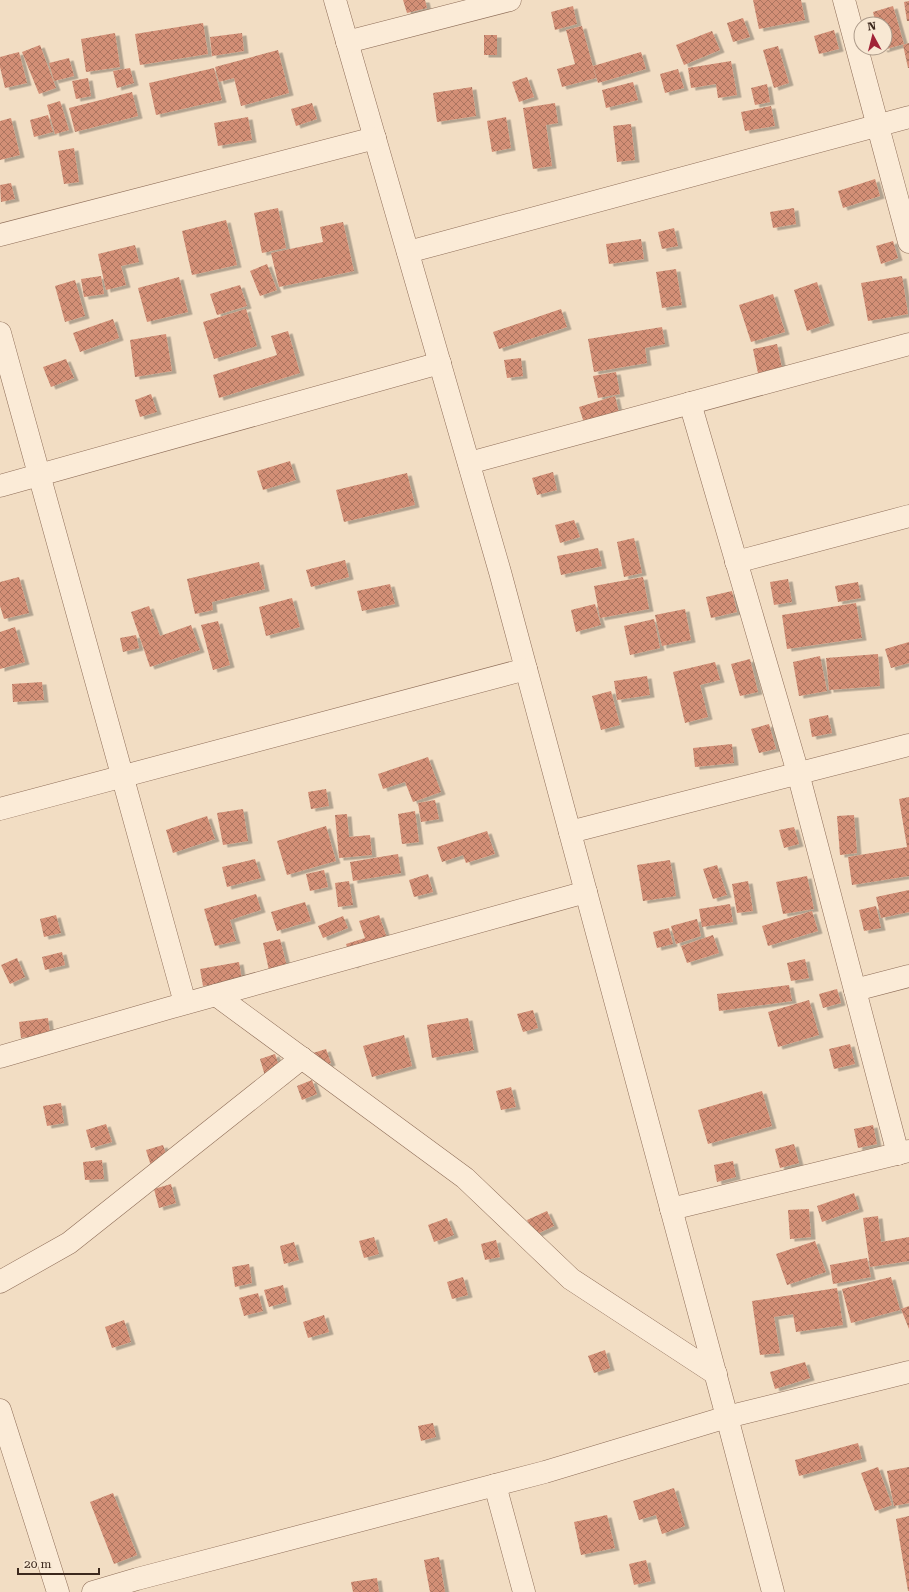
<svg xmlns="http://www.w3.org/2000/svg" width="909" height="1592" viewBox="0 0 909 1592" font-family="'Roboto Serif',serif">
<defs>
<pattern id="building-cross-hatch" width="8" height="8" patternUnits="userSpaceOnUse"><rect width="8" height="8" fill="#d38f76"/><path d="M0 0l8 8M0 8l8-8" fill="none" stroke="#ac7560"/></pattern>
<filter id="shadow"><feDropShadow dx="4.5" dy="2.5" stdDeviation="0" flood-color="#0004"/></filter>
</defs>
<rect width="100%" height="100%" fill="#f2ddc3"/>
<g fill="url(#building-cross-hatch)" filter="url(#shadow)">
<polygon points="403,0 425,0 427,8 407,13"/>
<polygon points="753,0 801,0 805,20 759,29"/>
<polygon points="909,1 909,21 907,21 904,2"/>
<polygon points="573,6 577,24 555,30 551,12"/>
<polygon points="893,6 904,44 883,50 882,48 885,48 885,24 876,24 873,12"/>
<polygon points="743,18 750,37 733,42 727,23"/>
<polygon points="203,23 208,54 140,65 135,34"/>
<polygon points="582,26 596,78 562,87 557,69 575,64 566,30"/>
<polygon points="834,30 839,49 819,54 814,36"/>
<polygon points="712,31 720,50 684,65 676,45"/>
<polygon points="115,33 120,67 86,72 81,39"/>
<polygon points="242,33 244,51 212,56 210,37"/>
<rect x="484" y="35" width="13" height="20"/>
<polygon points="909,43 909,68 908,68 903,45"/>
<polygon points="40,45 56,88 39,94 22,52"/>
<polygon points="778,46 789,83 774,88 763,50"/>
<polygon points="278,50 289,93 241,106 234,78 219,82 215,67"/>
<polygon points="19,52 27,83 5,88 0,67 0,57"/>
<polygon points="641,52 646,69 598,83 593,66"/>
<polygon points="69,58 74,76 54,81 49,63"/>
<polygon points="731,61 737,95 718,98 716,84 691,88 688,68"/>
<polygon points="130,68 134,83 117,88 113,71"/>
<polygon points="214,68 222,100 156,115 149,83"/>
<polygon points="678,69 684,88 665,93 660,74"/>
<polygon points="527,77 534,97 519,102 512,82"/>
<polygon points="88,78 91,96 76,99 72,81"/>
<polygon points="633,82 638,100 606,108 602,90"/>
<polygon points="767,84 770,102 755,105 751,88"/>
<polygon points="472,87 476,116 437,122 433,93"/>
<polygon points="132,92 138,116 75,132 69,108"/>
<polygon points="60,101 69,130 55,134 47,105"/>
<polygon points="312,103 317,119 296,126 291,109"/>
<polygon points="555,103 558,123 546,125 552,166 533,169 523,108"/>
<polygon points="771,106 775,126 745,131 741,112"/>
<polygon points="48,115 53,132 34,137 30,120"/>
<polygon points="248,117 252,140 218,146 214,123"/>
<polygon points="506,117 511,148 492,152 487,121"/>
<polygon points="11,118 20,155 0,160 0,121"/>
<polygon points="631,124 635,160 617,162 613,126"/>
<polygon points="74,148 79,182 64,184 58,151"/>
<polygon points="875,179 880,196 843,208 838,191"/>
<polygon points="11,183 15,199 1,202 0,185"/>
<polygon points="278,208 286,248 262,253 254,213"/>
<polygon points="794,208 796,224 773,228 770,212"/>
<polygon points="226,220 237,265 192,275 182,231"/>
<polygon points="343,222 354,271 279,287 271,253 323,242 320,227"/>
<polygon points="674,228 678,246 662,249 658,232"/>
<polygon points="641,239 644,259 609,264 606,244"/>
<polygon points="893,241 898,258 881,264 876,246"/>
<polygon points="135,245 139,262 121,266 126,285 106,290 98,254"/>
<polygon points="267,264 277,290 260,296 250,271"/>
<polygon points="676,269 682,305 662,308 656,272"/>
<polygon points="101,276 104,294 84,297 81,279"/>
<polygon points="902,276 908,314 868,321 861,283"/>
<polygon points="179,277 188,312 147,322 138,288"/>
<polygon points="75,280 85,316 65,322 55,286"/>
<polygon points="817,282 830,323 807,331 794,290"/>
<polygon points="240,285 247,306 217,315 210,294"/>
<polygon points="773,294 785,332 751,342 739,305"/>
<polygon points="246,309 257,346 214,359 203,322"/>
<polygon points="561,309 567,327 499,349 493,332"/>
<polygon points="113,319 119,338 80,352 73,333"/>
<polygon points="662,327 665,344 645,348 647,363 594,372 588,339"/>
<polygon points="288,331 300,373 219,398 213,375 277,355 271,336"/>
<polygon points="166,334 172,371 135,377 130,340"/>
<polygon points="777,344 783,373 759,378 753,349"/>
<polygon points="521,358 523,376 507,378 504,360"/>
<polygon points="66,359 74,378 51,387 43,367"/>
<polygon points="616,372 620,394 598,398 593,376"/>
<polygon points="151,394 157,412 140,417 135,400"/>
<polygon points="615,396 619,413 584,423 579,407"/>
<polygon points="290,461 296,480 263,490 257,471"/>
<polygon points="553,472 557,490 537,495 532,478"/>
<polygon points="407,473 415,505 344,522 336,490"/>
<polygon points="574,520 580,537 560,543 555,525"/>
<polygon points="634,538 642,573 624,577 617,542"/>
<polygon points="598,548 602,566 561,575 557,556"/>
<polygon points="345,560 349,577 311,587 306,570"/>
<polygon points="259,562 265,589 212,602 213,610 195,614 187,579"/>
<polygon points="19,577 29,613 4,619 0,606 0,582"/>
<polygon points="643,577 649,609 600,618 594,586"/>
<polygon points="788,579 792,602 774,605 770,582"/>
<polygon points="858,582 861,598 838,602 835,586"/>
<polygon points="390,584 395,604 362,611 357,591"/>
<polygon points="732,591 737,612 711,618 706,597"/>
<polygon points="292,598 300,627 266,636 259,607"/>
<polygon points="856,603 862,638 787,649 782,615"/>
<polygon points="595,604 601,625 576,632 571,610"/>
<polygon points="149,606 160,636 191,625 200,650 150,667 131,612"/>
<polygon points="685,609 691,640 662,646 655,615"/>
<polygon points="654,619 660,648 630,655 624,626"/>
<polygon points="218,621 230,665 213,670 201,625"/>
<polygon points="15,627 25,662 0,669 0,632"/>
<polygon points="136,635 139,648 123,652 120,638"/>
<polygon points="909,642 909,663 891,668 885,649"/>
<polygon points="878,654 880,686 829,690 826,658"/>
<polygon points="820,656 827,691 799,696 793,662"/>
<polygon points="750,659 758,692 740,696 731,664"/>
<polygon points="715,662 720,680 700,685 708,717 685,723 673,672"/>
<polygon points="647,676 650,695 617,700 614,681"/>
<polygon points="42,682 44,700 13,702 12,684"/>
<polygon points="611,691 620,725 601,730 592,696"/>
<polygon points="828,715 832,733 812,737 809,719"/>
<polygon points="769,724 776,749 759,753 751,729"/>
<polygon points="732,744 734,763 695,767 693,748"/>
<polygon points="428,757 441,792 413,802 405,782 383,789 378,774"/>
<polygon points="326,789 329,806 311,809 308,792"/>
<polygon points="909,797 909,876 852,885 848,857 907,847 899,799"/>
<polygon points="435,800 439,819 421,822 418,803"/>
<polygon points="243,809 248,841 223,845 217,813"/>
<polygon points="415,811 419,842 402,844 398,814"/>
<polygon points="347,814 349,837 370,835 372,855 339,858 335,815"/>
<polygon points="854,815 857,853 840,855 837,816"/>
<polygon points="207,816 215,839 173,853 166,830"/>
<polygon points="326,826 336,861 287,875 277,841"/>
<polygon points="794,827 799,844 784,848 779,830"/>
<polygon points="487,831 495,854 466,863 463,855 442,862 437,847"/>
<polygon points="398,854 401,873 353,881 350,862"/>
<polygon points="255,859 261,878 227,887 222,867"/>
<polygon points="670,860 676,896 643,901 637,865"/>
<polygon points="717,865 727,895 713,899 703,869"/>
<polygon points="324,870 328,887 310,891 306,874"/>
<polygon points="428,874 433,892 414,897 409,880"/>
<polygon points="807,876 814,909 783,914 776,882"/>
<polygon points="349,881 353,905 338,907 335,883"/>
<polygon points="748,881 753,911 737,913 732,884"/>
<polygon points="909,890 909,912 881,918 876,897"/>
<polygon points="256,894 261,910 230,920 236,941 215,946 204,909"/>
<polygon points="305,902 311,921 277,931 271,912"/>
<polygon points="730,904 733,922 702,927 699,909"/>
<polygon points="876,906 881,928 864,931 859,910"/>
<polygon points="812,911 818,931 768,946 762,926"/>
<polygon points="56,915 61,933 44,937 40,919"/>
<polygon points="379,915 387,938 353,966 346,944 365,938 359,921"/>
<polygon points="343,916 348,928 323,938 318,926"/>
<polygon points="697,919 701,936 676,944 671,926"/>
<polygon points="669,928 673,944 657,948 653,932"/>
<polygon points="713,935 719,953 687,963 681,946"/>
<polygon points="280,939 288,971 270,975 263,943"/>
<polygon points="62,952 65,965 45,970 42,957"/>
<polygon points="17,958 25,977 10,984 1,965"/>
<polygon points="805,959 809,978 791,981 787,963"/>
<polygon points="239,962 242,980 203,986 200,969"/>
<polygon points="789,985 792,1001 719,1011 717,994"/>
<polygon points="837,989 841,1003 823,1008 819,994"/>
<polygon points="809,1000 819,1035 778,1047 768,1012"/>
<polygon points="533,1010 538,1028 523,1032 517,1014"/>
<polygon points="48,1018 50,1034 21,1038 19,1022"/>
<polygon points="468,1018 474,1050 432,1058 427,1025"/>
<polygon points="404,1035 412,1066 372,1077 363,1046"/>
<polygon points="850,1044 855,1064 834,1069 829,1049"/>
<polygon points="326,1049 331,1063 315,1069 310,1054"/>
<polygon points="275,1054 284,1081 268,1086 260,1059"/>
<polygon points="312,1080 317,1094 302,1100 297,1086"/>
<polygon points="511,1087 516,1107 501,1110 496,1091"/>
<polygon points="762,1091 772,1126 708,1144 698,1110"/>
<polygon points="61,1103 64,1123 47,1126 43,1106"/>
<polygon points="106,1124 112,1142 91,1148 86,1130"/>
<polygon points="873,1125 877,1144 858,1148 854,1129"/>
<polygon points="794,1144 799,1163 780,1168 775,1149"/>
<polygon points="163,1145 168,1160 151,1166 146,1150"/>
<polygon points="102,1160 104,1179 85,1180 83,1162"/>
<polygon points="733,1161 736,1177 717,1182 714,1165"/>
<polygon points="171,1184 176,1203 159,1208 154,1189"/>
<polygon points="854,1193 859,1209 822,1222 817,1206"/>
<polygon points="809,1209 811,1237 790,1239 788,1210"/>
<polygon points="547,1211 554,1226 535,1235 527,1220"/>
<polygon points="878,1216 881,1242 909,1237 909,1261 870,1267 863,1218"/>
<polygon points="447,1218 454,1235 434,1242 428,1225"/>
<polygon points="374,1237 379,1254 364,1258 359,1241"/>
<polygon points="496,1240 500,1257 485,1260 481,1244"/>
<polygon points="815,1241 826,1272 787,1285 776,1254"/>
<polygon points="294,1242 299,1260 284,1264 280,1246"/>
<polygon points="867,1258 871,1277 833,1284 830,1265"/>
<polygon points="249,1264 252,1283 235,1287 232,1267"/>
<polygon points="463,1277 468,1295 452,1299 447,1282"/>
<polygon points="891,1277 900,1310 851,1323 842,1289"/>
<polygon points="283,1285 287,1302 269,1307 264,1290"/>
<polygon points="837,1288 843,1325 796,1332 793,1314 774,1317 780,1353 760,1355 752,1301"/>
<polygon points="258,1293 263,1311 244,1316 239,1298"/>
<polygon points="909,1306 909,1329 901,1309"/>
<polygon points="324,1315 329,1332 308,1338 303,1322"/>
<polygon points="124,1320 131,1342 112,1348 105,1327"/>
<polygon points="605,1350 610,1368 594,1373 588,1356"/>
<polygon points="805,1362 810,1378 775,1389 770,1372"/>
<polygon points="433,1423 436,1437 421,1441 418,1426"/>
<polygon points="858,1443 862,1459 799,1476 795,1460"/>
<polygon points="878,1467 892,1505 875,1511 861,1473"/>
<polygon points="909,1467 909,1503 894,1506 887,1471"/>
<polygon points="674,1488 685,1526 662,1534 656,1515 639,1520 633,1501"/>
<polygon points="113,1493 137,1555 114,1564 90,1502"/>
<polygon points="607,1515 615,1548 581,1555 574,1522"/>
<polygon points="909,1516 909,1591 908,1591 896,1519"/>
<polygon points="439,1557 445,1592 430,1592 424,1560"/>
<polygon points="646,1560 651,1581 634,1585 629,1564"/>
<polygon points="377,1578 379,1592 353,1592 351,1582"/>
</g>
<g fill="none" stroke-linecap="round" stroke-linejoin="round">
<g stroke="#8e6d58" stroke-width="23">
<g id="minor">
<polyline points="335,0 500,572 727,1417 773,1592"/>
<polyline points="844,0 909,242"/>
<polyline points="347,42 510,0"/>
<polyline points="0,235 375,138"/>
<polyline points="408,252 909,117"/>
<polyline points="0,333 185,1003"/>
<polyline points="690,403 798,773 898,1154"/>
<polyline points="469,463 909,344"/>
<polyline points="0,486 440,363"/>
<polyline points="736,562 909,516"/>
<polyline points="0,809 526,669"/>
<polyline points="570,832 909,745"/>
<polyline points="855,990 909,976"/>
<polyline points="216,995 465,1178 571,1279 716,1374"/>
<polyline points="0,1057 169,1008 586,892"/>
<polyline points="671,1209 909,1151"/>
<polyline points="0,1282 69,1243 302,1058"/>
<polyline points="0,1410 58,1592"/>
<polyline points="495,1485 524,1592"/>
<polyline points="93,1592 137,1579 545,1472 727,1417 909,1372"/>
</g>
</g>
<use href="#minor" stroke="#fbebd7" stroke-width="22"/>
</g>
<g transform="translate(873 36) rotate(353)"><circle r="19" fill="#f8e8d3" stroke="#ad9b8a"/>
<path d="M0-3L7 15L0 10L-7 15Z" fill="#a12337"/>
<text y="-6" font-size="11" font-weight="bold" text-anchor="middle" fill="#3c281d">N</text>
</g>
<path d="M18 1568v6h81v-6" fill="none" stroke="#3c281d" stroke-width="2"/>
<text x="24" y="1568" font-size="12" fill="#3c281d" stroke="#f8e8d3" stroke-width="3" paint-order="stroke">20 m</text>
</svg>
